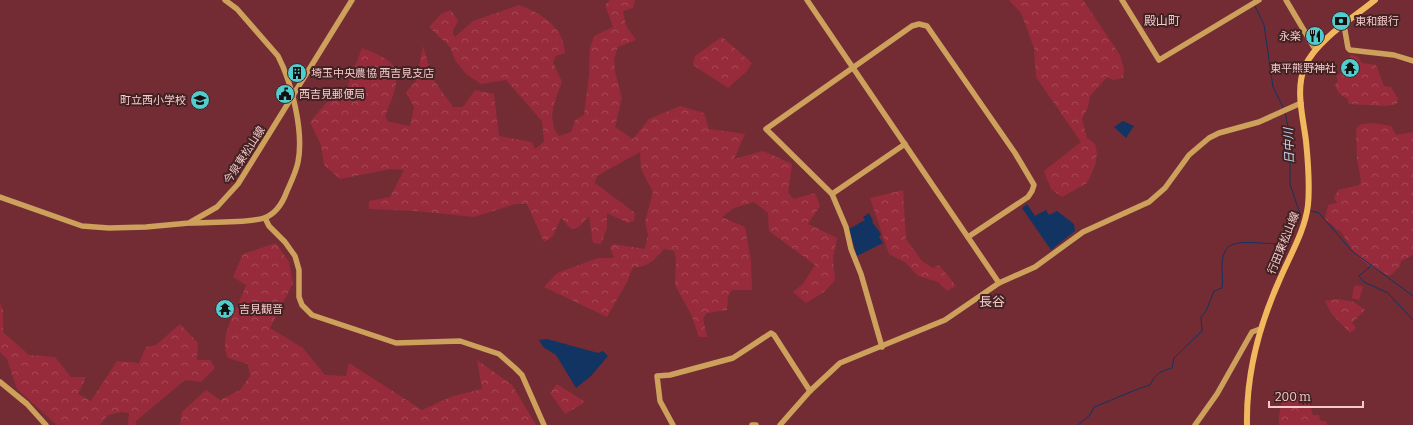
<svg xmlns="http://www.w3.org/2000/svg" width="1413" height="425" viewBox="0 0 1413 425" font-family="Bitter,'Noto Sans JP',serif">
<defs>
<pattern id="forest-crowns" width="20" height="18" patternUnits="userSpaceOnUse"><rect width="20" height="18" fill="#972b3b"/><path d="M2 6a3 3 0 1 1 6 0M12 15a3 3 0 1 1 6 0" fill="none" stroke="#a64856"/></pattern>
</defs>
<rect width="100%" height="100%" fill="#732c34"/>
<g fill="url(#forest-crowns)">
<path d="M610 0H635L633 8 623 11 626 26 636 40 618 47 614 59 615 72 622 98 615 127 633 139 649 119 680 106 704 113 709 129 745 134 734 159 763 151 792 164 788 193 794 199 815 193 820 206 808 224 837 238 833 259 835 280 824 292 806 303 793 292 803 284 815 265 769 231 768 213 754 202 734 208 722 217 745 227 751 261 752 290H732L728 296 727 310 707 313 703 318 707 337H699L691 314 675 285 676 259 674 251 664 249C654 260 648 268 633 267L627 282 607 317 544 287 557 273 598 258H614L610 248 613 244 645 249 648 235 645 222 653 192 641 169 640 152 597 176 595 183 635 213 634 221 628 223 607 213V228L601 244 593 243 589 216 579 227 571 229 561 218 553 236 544 242 527 204H516L474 217 416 211 369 209V201L390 197 404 170 391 169 340 179 324 165 321 145 310 122 327 102 344 96 362 48C371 52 385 56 392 64 404 78 389 103 385 117L389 122 410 126 414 107 406 92 416 81 423 46 433 79 453 107H463L475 90 494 94 499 136 532 142 535 149 544 142 542 121 506 80 481 84 466 74 455 60 450 47 429 27 441 14 451 10 458 21 452 32 455 37 473 21 519 5C541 13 564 27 565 53L556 56 553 62 562 82C556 99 545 120 559 136L571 132 575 120 584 115 589 75 590 48 594 36 613 27 605 5Z"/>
<polygon points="1009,0 1083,0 1120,55 1124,69 1123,78 1113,80 1107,77 1090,96 1088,107 1082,119 1087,138 1095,144 1097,153 1095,166 1087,183 1062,197 1051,189 1044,171 1081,142 1036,77 1034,48 1021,13"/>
<polygon points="722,37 752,63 747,71 728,88 693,65 695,56"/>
<path d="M1350 54 1358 57 1362 63 1376 65 1384 86 1391 87 1398 99 1397 104 1386 106 1349 104 1348 99C1341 96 1337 92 1335 85L1338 81 1336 75 1344 72 1350 74 1353 70 1350 62Z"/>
<polygon points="1373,123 1391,126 1396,135 1413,132 1413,255 1401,261 1400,266 1390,276 1368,265 1354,253 1342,233 1325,219 1328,205 1337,203 1334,198 1338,190 1359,185 1361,181 1357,159 1356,130 1358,126 1362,124"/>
<polygon points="903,190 906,239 922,261 933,268 939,265 956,286 947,291 938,282 918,276 906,263 889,254 870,198"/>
<path d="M276 243 289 262 293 283 270 328 303 348 325 375 346 376 349 363 422 410 453 396 482 389 477 360 512 385 536 425H180L182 412 206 390 220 400 240 390 250 376 248 364 228 358C217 336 239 307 246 285L233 277 243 254Z"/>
<polygon points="1356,285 1363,287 1359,300 1352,298 1354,287"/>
<polygon points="1338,299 1354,302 1365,310 1352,323 1356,328 1350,333 1331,313 1325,301"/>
<polygon points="0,303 3,310 3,332 29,355 55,357 71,377 86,377 78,394 91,401 117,361 139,363 146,347 156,345 180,324 198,343 197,360 210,360 215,368 201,382 185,380 136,421 136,425 128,425 129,413 122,412 108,415 100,425 57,425 17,389 7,359 0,352"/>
<polygon points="557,384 585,402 565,414 550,393"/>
<path d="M1294 390 1308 399 1313 415H1319L1320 420 1327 422V425H1279C1279 408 1282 406 1285 391Z"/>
</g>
<g fill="#113462">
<polygon points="1123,121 1134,126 1126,138 1114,127"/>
<polygon points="1027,204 1035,216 1046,210 1049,215 1057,211 1074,224 1075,231 1051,250 1022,208"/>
<polygon points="869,213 873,221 872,222 881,234 879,237 883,243 857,256 849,229 865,220 863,217"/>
<polygon points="547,339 598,353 603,351 608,356 591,376 576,388 556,355 543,347 539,340"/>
</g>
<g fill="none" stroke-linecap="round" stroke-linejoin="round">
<g stroke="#113462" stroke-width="1">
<polyline points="1255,6 1264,25 1273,87 1283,107"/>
<polyline points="1310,211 1319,213 1352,251 1413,296"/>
<polyline points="1372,265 1359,276 1364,282 1388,293 1413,320"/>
<path d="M1078 425 1090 415 1094 407C1113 400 1130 391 1150 385 1155 374 1161 371 1172 368L1174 358 1202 331 1201 317 1206 311 1214 291 1222 288C1224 276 1219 263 1225 251 1234 234 1272 249 1289 241L1300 214 1290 184V137L1285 112"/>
</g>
<g stroke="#cda05c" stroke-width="5.5">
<polyline points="807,0 999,283"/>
<polyline points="1122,0 1159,60 1259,0"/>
<polyline points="1286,0 1315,49"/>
<polyline points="1344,25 1348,48 1350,50 1394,55 1413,61"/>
<polyline points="832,194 905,144"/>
<polyline points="0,197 82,226 109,228 146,227 189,223 217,207 238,184 352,0"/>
<polyline points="265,218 269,226 285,242 295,256 299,270 299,297 302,305 312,315 396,343 460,341 499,354 515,368 522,375 544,425"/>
<path d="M191 223C209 222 249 223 264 218 276 214 283 202 287 191 291 182 296 172 298 162 304 132 292 83 278 56L237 9 225 0"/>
<polyline points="882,347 861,274 851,249 846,227 832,194 766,129 912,26 919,24 927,26 1015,153 1034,185 1032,191 1028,197 968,237"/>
<polyline points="0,382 27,404 46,425"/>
<polyline points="673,425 660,401 657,376 670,375 733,358 771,333 774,335 810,391"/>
<polyline points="752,425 756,425"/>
<polyline points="780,425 810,391 840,363 945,320 999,283 1035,267 1083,232 1149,202 1165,188 1189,155 1209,138 1219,133 1259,122 1301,103"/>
<polyline points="1195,425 1217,394 1252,332 1260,329"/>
</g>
<path stroke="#f2b85d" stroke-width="6" d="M1247 425C1246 375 1259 326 1279 281 1289 257 1305 231 1308 205 1310 184 1308 161 1306 141 1303 117 1295 89 1305 66 1317 40 1353 18 1375 0"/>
</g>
<defs>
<g id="bank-disc" transform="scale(1)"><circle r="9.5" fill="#52cdce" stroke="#432224"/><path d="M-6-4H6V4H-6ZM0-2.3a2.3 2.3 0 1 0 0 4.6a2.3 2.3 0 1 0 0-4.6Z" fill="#111"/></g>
<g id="restaurant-disc" transform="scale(1)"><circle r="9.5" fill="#52cdce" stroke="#432224"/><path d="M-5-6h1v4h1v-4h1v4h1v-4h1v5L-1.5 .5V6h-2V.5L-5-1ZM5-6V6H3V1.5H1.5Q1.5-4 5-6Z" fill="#111"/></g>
<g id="temple-disc" transform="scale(1)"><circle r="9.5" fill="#52cdce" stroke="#432224"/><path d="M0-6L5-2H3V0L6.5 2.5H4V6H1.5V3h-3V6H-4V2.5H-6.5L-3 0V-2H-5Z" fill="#111"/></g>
<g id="building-disc" transform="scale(1)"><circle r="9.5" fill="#52cdce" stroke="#432224"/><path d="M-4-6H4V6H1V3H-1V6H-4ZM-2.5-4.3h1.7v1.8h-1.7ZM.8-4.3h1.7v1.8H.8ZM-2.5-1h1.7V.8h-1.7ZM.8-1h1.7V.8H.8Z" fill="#111"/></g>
<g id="civic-disc" transform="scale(1)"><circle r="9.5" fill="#52cdce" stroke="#432224"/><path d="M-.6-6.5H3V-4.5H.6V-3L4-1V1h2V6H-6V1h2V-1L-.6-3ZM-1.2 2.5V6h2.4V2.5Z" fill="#111"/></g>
<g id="school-disc" transform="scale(1)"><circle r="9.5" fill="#52cdce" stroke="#432224"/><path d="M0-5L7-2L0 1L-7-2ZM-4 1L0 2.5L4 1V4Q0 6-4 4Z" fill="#111"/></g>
</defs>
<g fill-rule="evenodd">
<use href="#bank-disc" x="1341" y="21"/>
<use href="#restaurant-disc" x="1315" y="36"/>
<use href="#temple-disc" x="1350" y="68"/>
<use href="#building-disc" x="297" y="73"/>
<use href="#civic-disc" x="285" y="94"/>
<use href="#school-disc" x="200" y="100"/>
<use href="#temple-disc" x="225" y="309"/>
</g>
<g text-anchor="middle" stroke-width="4" stroke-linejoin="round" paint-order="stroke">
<g font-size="11" fill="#f6cacb" stroke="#432224" text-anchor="start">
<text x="1355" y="25">東和銀行</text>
<text x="1301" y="40" text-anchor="end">永楽</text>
<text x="1336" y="72" text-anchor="end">東平熊野神社</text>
<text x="311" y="77">埼玉中央農協 西吉見支店</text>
<text x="299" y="98">西吉見郵便局</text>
<text x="186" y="104" text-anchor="end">町立西小学校</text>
<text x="239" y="313">吉見観音</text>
</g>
<g font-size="11" fill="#f6cacb" stroke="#432224">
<text transform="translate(244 155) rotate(-57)" y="4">今泉東松山線</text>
<text transform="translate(1283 243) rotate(-68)" y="4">行田東松山線</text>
</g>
<g font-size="12" fill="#f6cacb" stroke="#432224">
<text x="1162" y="25">殿山町</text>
</g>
<g font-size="12" font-style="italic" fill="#c5d5ec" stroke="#432224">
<text transform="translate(1289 146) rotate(-92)" y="4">日中川</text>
</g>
<g font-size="13" fill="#f6cacb" stroke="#432224">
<text x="992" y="306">長谷</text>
</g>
</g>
<path d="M1269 401v6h94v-6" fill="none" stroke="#f6cacb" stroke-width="2"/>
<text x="1275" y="401" font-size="12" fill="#f6cacb" stroke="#432224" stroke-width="3" paint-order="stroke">200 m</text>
</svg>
